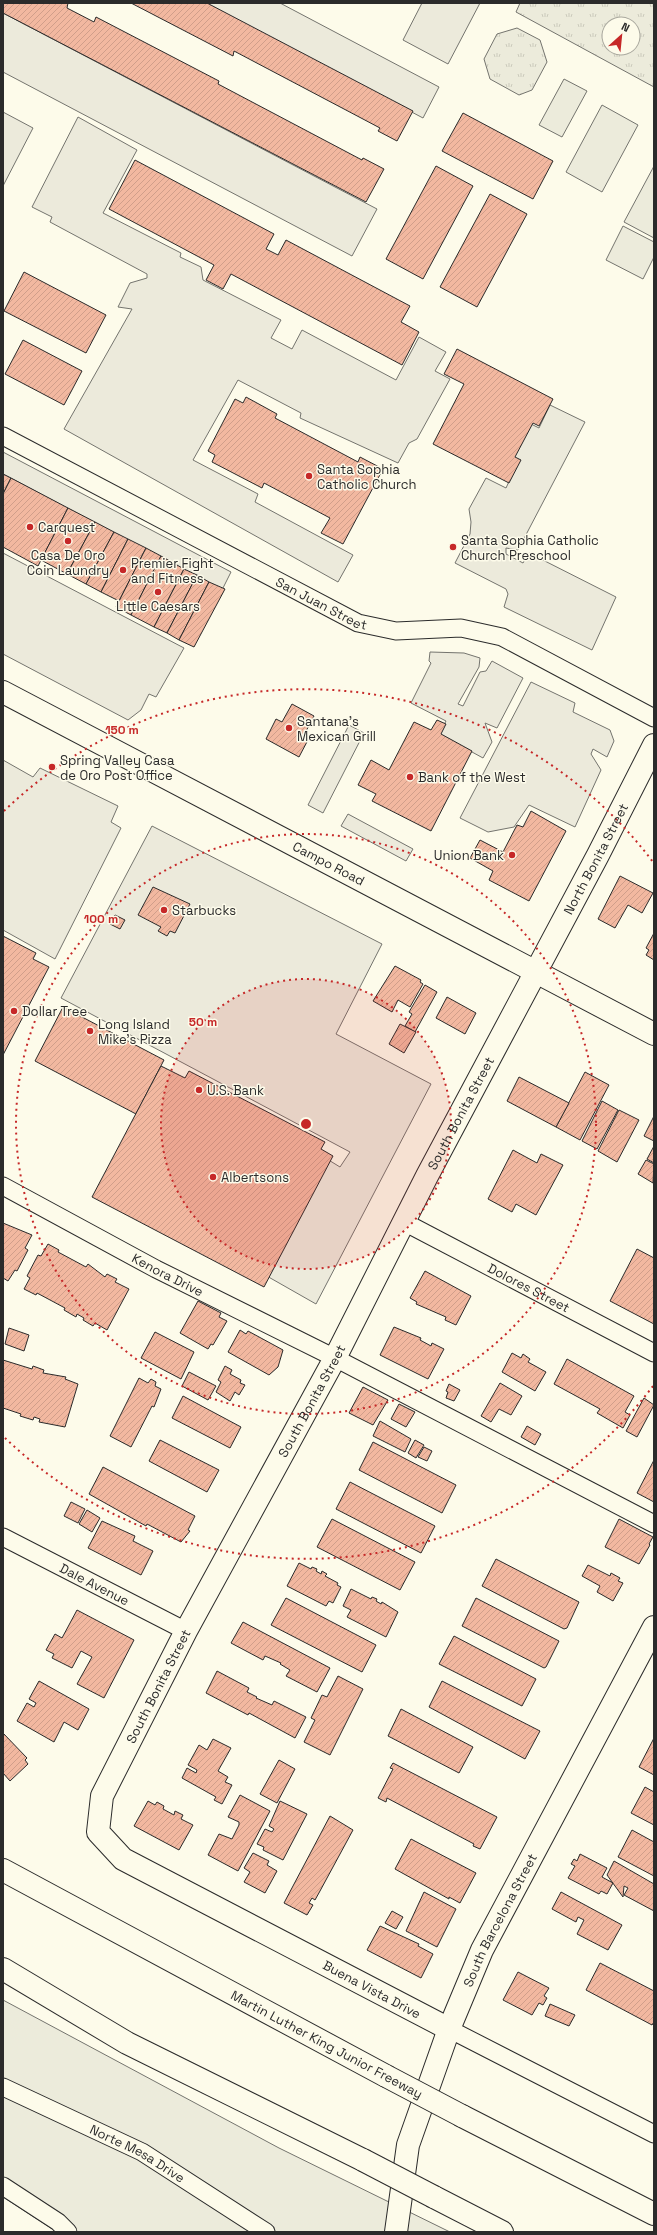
<svg xmlns="http://www.w3.org/2000/svg" width="657" height="2235" viewBox="0 0 657 2235" font-family="'Space Grotesk',sans-serif">
<defs>
<pattern id="park-tufts" width="24" height="20" patternUnits="userSpaceOnUse"><rect width="24" height="20" fill="#ecebdb"/><path d="M3 7l-1-3M5 7V3M7 7l1-3M15 17l-1-3M17 17v-4M19 17l1-3" fill="none" stroke="#cbcabc"/></pattern>
<pattern id="building-hatch" width="6" height="6" patternUnits="userSpaceOnUse"><rect width="6" height="6" fill="#f2b8a0"/><path d="M-1 1l2-2M0 6l6-6M5 7l2-2" fill="none" stroke="#d09e8a"/></pattern>
</defs>
<rect width="100%" height="100%" fill="#fdfbea"/>
<g fill="#ecebdb" stroke="#74746e">
<polygon points="564,79 587,91 562,137 539,125"/>
<polygon points="602,105 638,125 602,192 566,172"/>
<polygon points="654,166 654,238 624,222"/>
<polygon points="623,226 654,242 654,257 643,279 606,260"/>
<polygon points="3,2000 279,2148 450,2232 57,2232 3,2197"/>
</g>
<g fill="url(#park-tufts)" stroke="#74746e" fill-rule="evenodd">
<path d="M520 3H654V87L516 12ZM609 24H633V48H609Z"/>
<polygon points="517,28 540,40 547,62 532,90 519,95 490,79 484,59 497,34"/>
</g>
<g fill="#eceadb" stroke="#74746e">
<polygon points="205,3 280,3 439,87 423,118"/>
<polygon points="422,3 480,3 448,64 403,40"/>
<polygon points="3,13 377,209 352,256 3,72"/>
<polygon points="3,112 33,128 3,186"/>
<polygon points="78,117 137,150 103,213 181,253 180,257 201,267 203,280 281,320 271,338 292,349 302,330 396,380 419,337 446,352 435,371 450,379 417,439 409,443 398,463 300,418 301,413 238,380 193,460 258,494 255,502 353,555 338,582 64,429 132,309 118,307 130,283 147,278 147,274 50,222 52,217 32,207"/>
<polygon points="550,405 585,422 518,550 506,548 506,554 523,563 529,553 616,597 592,650 504,607 508,594 506,589 455,563 470,534 471,522 469,509 486,478 506,488 518,462 512,459 531,424 539,428"/>
<polygon points="3,452 231,572 222,590 3,474"/>
<polygon points="3,553 184,648 156,697 149,694 141,710 128,720 3,654"/>
<polygon points="430,652 464,653 480,658 479,667 458,704 463,706 480,672 486,671 492,661 523,678 497,728 485,723 492,742 483,758 439,734 446,721 411,703 431,663 429,661"/>
<polygon points="531,682 575,703 573,712 610,730 614,741 607,757 593,749 591,754 601,770 575,827 529,805 514,827 488,832 460,818"/>
<polygon points="349,725 364,733 323,813 308,805"/>
<polygon points="3,760 33,777 40,768 118,806 111,822 121,828 55,959 3,930"/>
<polygon points="348,814 413,849 406,861 341,826"/>
<polygon points="152,826 382,944 336,1034 431,1084 316,1304 265,1275 327,1159 340,1167 350,1152 61,998"/>
</g>
<g fill="url(#building-hatch)" stroke="#2b2b2b">
<polygon points="3,3 68,3 67,8 94,22 96,17 219,81 218,84 362,160 363,158 384,169 366,202 3,13"/>
<polygon points="131,3 207,3 413,111 397,141 378,131 380,128 234,51 233,56"/>
<polygon points="463,113 553,161 533,199 442,151"/>
<polygon points="135,160 274,234 266,249 278,255 286,240 410,306 401,322 419,332 402,365 231,274 223,289 206,280 214,265 109,209"/>
<polygon points="436,166 473,186 423,279 386,259"/>
<polygon points="490,194 527,214 477,307 440,287"/>
<polygon points="24,272 106,315 86,353 4,311"/>
<polygon points="23,340 82,371 64,405 5,374"/>
<polygon points="457,349 553,399 539,426 533,423 515,457 521,460 509,483 433,444 464,384 444,374"/>
<polygon points="246,397 277,414 275,418 358,462 360,457 383,469 343,544 321,533 330,518 264,483 262,488 212,462 215,455 208,451 235,399 243,403"/>
<polygon points="3,474 11,478 3,494"/>
<polygon points="11,478 68,508 38,566 3,547 3,494"/>
<polygon points="68,508 95,522 67,574 41,560"/>
<polygon points="95,522 114,532 86,584 67,574"/>
<polygon points="114,532 128,539 101,592 86,584"/>
<polygon points="128,539 146,548 119,601 101,592"/>
<polygon points="146,548 161,556 131,615 116,607"/>
<polygon points="161,556 184,569 154,627 131,615"/>
<polygon points="184,569 197,575 167,633 154,627"/>
<polygon points="197,575 209,582 179,640 167,633"/>
<polygon points="209,582 225,589 194,647 179,640"/>
<polygon points="292,704 314,716 304,735 309,738 299,757 266,739 276,719 282,722"/>
<polygon points="437,720 446,724 441,734 472,751 431,831 372,801 376,794 358,785 371,760 389,770 414,722 431,730"/>
<polygon points="531,811 566,831 529,901 489,880 493,871 470,858 480,840 503,852 517,825 523,827"/>
<polygon points="620,876 653,893 642,913 628,905 615,928 598,919"/>
<polygon points="153,887 190,904 175,933 170,931 167,936 158,931 161,927 138,915"/>
<polygon points="115,915 125,920 120,929 110,924"/>
<polygon points="654,933 654,960 646,955 649,950 646,948"/>
<polygon points="3,936 36,953 33,959 49,967 3,1055"/>
<polygon points="395,966 421,980 420,982 423,984 410,1007 398,1000 392,1012 373,1001"/>
<polygon points="425,985 437,992 415,1032 405,1026 412,1014 409,1012"/>
<polygon points="447,997 476,1013 465,1034 436,1018"/>
<polygon points="63,1007 164,1060 136,1114 35,1061"/>
<polygon points="400,1024 416,1032 404,1053 389,1044"/>
<polygon points="161,1066 185,1078 189,1071 325,1142 321,1149 333,1156 264,1287 92,1197"/>
<polygon points="585,1072 609,1085 580,1140 556,1127"/>
<polygon points="519,1077 569,1103 556,1127 507,1101"/>
<polygon points="602,1101 618,1110 597,1149 582,1141"/>
<polygon points="619,1110 639,1120 617,1162 598,1151"/>
<polygon points="654,1116 654,1141 644,1136"/>
<polygon points="654,1146 654,1163 647,1159"/>
<polygon points="513,1150 537,1163 541,1154 563,1165 536,1215 516,1204 512,1212 488,1199"/>
<polygon points="646,1160 654,1164 653,1183 638,1174"/>
<polygon points="3,1223 32,1235 25,1248 28,1250 17,1271 15,1270 8,1281 3,1278"/>
<polygon points="48,1244 59,1250 58,1252 86,1267 88,1264 105,1277 107,1274 117,1279 115,1282 129,1289 107,1330 95,1323 93,1326 83,1320 84,1318 77,1314 76,1317 64,1310 65,1308 37,1293 36,1295 24,1289 30,1278 27,1276 38,1255 41,1256"/>
<polygon points="637,1249 654,1258 654,1324 610,1301"/>
<polygon points="425,1271 471,1296 456,1325 445,1320 446,1317 416,1304 417,1302 410,1298"/>
<polygon points="198,1301 221,1313 219,1317 227,1321 213,1345 211,1344 208,1349 180,1333"/>
<polygon points="394,1327 421,1338 420,1340 431,1346 432,1343 444,1349 428,1379 380,1355"/>
<polygon points="9,1328 29,1335 24,1351 5,1344"/>
<polygon points="240,1330 246,1334 248,1331 283,1350 278,1367 269,1375 228,1352"/>
<polygon points="155,1332 194,1352 181,1379 141,1358"/>
<polygon points="512,1353 521,1358 523,1354 530,1359 528,1362 546,1372 535,1391 502,1372"/>
<polygon points="567,1359 634,1396 625,1412 630,1415 623,1428 597,1413 600,1409 554,1384"/>
<polygon points="3,1360 32,1369 33,1366 44,1370 43,1373 66,1377 65,1379 78,1384 65,1427 39,1422 40,1419 34,1417 33,1420 20,1416 21,1414 3,1408"/>
<polygon points="225,1366 232,1370 230,1374 241,1380 240,1383 245,1385 239,1395 235,1392 230,1401 216,1392 221,1382 218,1380"/>
<polygon points="189,1372 216,1386 208,1400 182,1386"/>
<polygon points="139,1378 148,1383 151,1379 156,1382 155,1386 161,1389 154,1407 152,1406 131,1447 110,1436"/>
<polygon points="500,1383 522,1396 511,1415 499,1409 491,1422 481,1416"/>
<polygon points="449,1384 460,1390 454,1401 446,1398 448,1392 446,1391"/>
<polygon points="363,1387 388,1400 373,1425 349,1413"/>
<polygon points="183,1396 241,1427 230,1448 172,1418"/>
<polygon points="644,1398 654,1405 637,1437 626,1431"/>
<polygon points="399,1404 415,1412 406,1427 391,1419"/>
<polygon points="380,1421 411,1439 405,1452 373,1436"/>
<polygon points="527,1426 541,1434 535,1445 521,1437"/>
<polygon points="160,1440 219,1470 207,1492 149,1461"/>
<polygon points="415,1440 424,1445 416,1458 408,1453"/>
<polygon points="373,1442 456,1485 442,1513 359,1470"/>
<polygon points="424,1447 432,1451 427,1461 418,1457"/>
<polygon points="654,1460 654,1502 637,1493"/>
<polygon points="103,1467 195,1516 188,1530 190,1531 181,1542 147,1524 146,1526 89,1494"/>
<polygon points="350,1482 435,1526 421,1553 336,1509"/>
<polygon points="71,1502 85,1509 78,1523 64,1516"/>
<polygon points="87,1510 100,1518 92,1532 79,1524"/>
<polygon points="332,1519 415,1562 400,1590 317,1547"/>
<polygon points="619,1519 653,1537 649,1544 650,1545 639,1564 605,1547"/>
<polygon points="102,1521 135,1536 133,1541 153,1551 141,1575 88,1548"/>
<polygon points="496,1559 579,1602 567,1628 564,1629 482,1586"/>
<polygon points="299,1563 311,1569 312,1567 317,1569 316,1571 321,1574 322,1571 327,1574 325,1576 338,1583 337,1585 341,1587 333,1603 329,1601 326,1606 287,1586"/>
<polygon points="588,1565 610,1576 611,1573 620,1578 618,1581 623,1583 613,1601 597,1592 600,1586 582,1576"/>
<polygon points="351,1589 371,1599 372,1597 377,1599 376,1601 381,1604 382,1602 398,1612 386,1637 347,1617 351,1610 343,1606"/>
<polygon points="286,1598 376,1645 362,1672 271,1625"/>
<polygon points="476,1598 559,1641 546,1667 544,1668 462,1626"/>
<polygon points="77,1610 134,1640 104,1698 77,1684 92,1657 81,1651 72,1668 52,1658 54,1654 46,1650 55,1634 62,1638"/>
<polygon points="243,1622 330,1668 317,1692 286,1676 290,1670 280,1664 281,1663 265,1656 263,1660 231,1643"/>
<polygon points="454,1636 536,1679 522,1706 439,1664"/>
<polygon points="217,1671 249,1688 247,1692 257,1697 256,1698 272,1705 274,1701 306,1717 295,1738 249,1713 248,1715 206,1693"/>
<polygon points="338,1676 363,1689 330,1755 304,1742 315,1720 311,1718 322,1695 327,1697"/>
<polygon points="39,1681 89,1709 78,1730 64,1722 54,1742 17,1721 27,1703 34,1707 36,1703 29,1699"/>
<polygon points="442,1681 540,1731 525,1759 429,1707"/>
<polygon points="401,1709 473,1747 459,1773 388,1736"/>
<polygon points="3,1733 27,1758 25,1760 28,1764 10,1781 3,1773"/>
<polygon points="654,1738 654,1775 639,1767"/>
<polygon points="213,1739 231,1748 218,1771 228,1777 225,1782 232,1785 222,1804 214,1800 216,1797 182,1778 187,1768 196,1773 197,1770 188,1765 199,1745 207,1750"/>
<polygon points="279,1760 295,1769 277,1803 260,1794"/>
<polygon points="393,1763 497,1817 480,1849 473,1846 474,1844 387,1798 386,1802 378,1798 393,1769 390,1768"/>
<polygon points="645,1787 654,1792 654,1825 631,1813"/>
<polygon points="240,1795 270,1811 238,1871 208,1855 219,1834 232,1839 239,1825 239,1822 228,1817"/>
<polygon points="148,1801 155,1805 157,1802 164,1806 163,1809 174,1815 175,1811 183,1815 181,1819 193,1825 179,1850 134,1826"/>
<polygon points="280,1801 307,1814 283,1860 263,1850 264,1847 257,1844 265,1829 272,1832 274,1829 269,1826"/>
<polygon points="330,1816 353,1830 320,1891 315,1900 312,1898 309,1903 313,1905 307,1915 284,1903"/>
<polygon points="632,1830 654,1842 654,1876 618,1857"/>
<polygon points="411,1839 476,1873 460,1903 449,1897 449,1899 395,1869"/>
<polygon points="253,1853 269,1861 267,1865 277,1871 265,1893 244,1882 250,1872 244,1868"/>
<polygon points="580,1854 607,1868 602,1877 613,1883 607,1894 601,1891 599,1894 568,1878 575,1866 571,1864 574,1859 577,1861"/>
<polygon points="614,1861 654,1884 654,1911 624,1895 628,1888 624,1886 623,1897 607,1875"/>
<polygon points="424,1892 456,1909 437,1947 406,1931"/>
<polygon points="561,1892 622,1925 608,1950 577,1934 584,1920 578,1917 576,1922 552,1909"/>
<polygon points="392,1911 403,1917 396,1929 385,1923"/>
<polygon points="380,1926 419,1944 418,1946 433,1954 421,1978 367,1950"/>
<polygon points="600,1963 654,1991 654,2022 652,2025 586,1990"/>
<polygon points="518,1972 549,1988 544,1996 547,1998 543,2005 539,2003 532,2015 503,2000"/>
<polygon points="550,2004 575,2015 569,2026 545,2016"/>
</g>
<g fill="none" stroke-linecap="round" stroke-linejoin="round">
<g stroke="#2b2b2b" stroke-width="19">
<g id="street">
<path id="s1" d="M3 436 358 623 396 631 461 628 502 637 654 718"/>
<path id="s2" d="M3 1186 156 1269 335 1358 654 1524"/>
<path id="s3" d="M404 1222 654 1353"/>
<path id="s4" d="M3 1537 186 1631"/>
<polyline points="449,2029 654,2134"/>
<path id="s5" d="M3 2087 142 2152 266 2232"/>
<polyline points="3,2186 58,2222 68,2232"/>
</g>
</g>
<g stroke="#2b2b2b" stroke-width="24">
<g id="secondary">
<path id="s6" d="M3 692 654 1034"/>
<path id="s7" d="M449 2029 123 1859 98 1832 102 1796 186 1631 335 1358 427 1176 598 855 654 745"/>
<path id="s8" d="M396 2232 408 2145 449 2029 482 1950 654 1627"/>
</g>
</g>
<g stroke="#2b2b2b" stroke-width="24">
<g id="highway">
<polyline points="3,1870 386,2076"/>
<polyline points="3,1969 127,2043 363,2160"/>
<polyline points="462,2116 654,2214"/>
<polyline points="434,2197 502,2232"/>
</g>
</g>
<use href="#street" stroke="#fdfbea" stroke-width="17"/>
<use href="#secondary" stroke="#fdfbea" stroke-width="22"/>
<use href="#highway" stroke="#fdfbea" stroke-width="22"/>
<g stroke="#2b2b2b" stroke-width="24" stroke-linecap="butt">
<g id="highway-bridge">
<polyline points="386,2076 462,2116"/>
<polyline points="363,2160 434,2197"/>
</g>
</g>
<use href="#highway-bridge" stroke="#fdfbea" stroke-width="22"/>
</g>
<circle cx="306" cy="1124" r="145" fill="#c62828" fill-opacity=".12"/>
<g fill="none" stroke="#c62828" stroke-width="2" stroke-dasharray="2 4">
<circle cx="306" cy="1124" r="145"/>
<circle cx="306" cy="1124" r="290"/>
<path d="M653 1386A435 435 0 0 1 4 1437M4 811A435 435 0 0 1 653 862"/>
</g>
<g fill="#c62828" stroke="#fdfbea" stroke-width="1.5">
<circle cx="309" cy="476" r="4"/>
<circle cx="30" cy="527" r="4"/>
<circle cx="68" cy="541" r="4"/>
<circle cx="453" cy="547" r="4"/>
<circle cx="123" cy="570" r="4"/>
<circle cx="158" cy="592" r="4"/>
<circle cx="289" cy="728" r="4"/>
<circle cx="52" cy="767" r="4"/>
<circle cx="410" cy="777" r="4"/>
<circle cx="512" cy="855" r="4"/>
<circle cx="164" cy="910" r="4"/>
<circle cx="14" cy="1011" r="4"/>
<circle cx="90" cy="1031" r="4"/>
<circle cx="199" cy="1090" r="4"/>
<circle cx="213" cy="1177" r="4"/>
</g>
<g text-anchor="middle" stroke-width="3" stroke-linejoin="round" paint-order="stroke">
<g font-size="13" fill="#2b2b2b" stroke="#fdfbea" text-anchor="start">
<text x="317" y="474">Santa Sophia<tspan x="317" dy="15">Catholic Church</tspan></text>
<text x="38" y="532">Carquest</text>
<text x="461" y="545">Santa Sophia Catholic<tspan x="461" dy="15">Church Preschool</tspan></text>
<text x="68" y="560" text-anchor="middle">Casa De Oro<tspan x="68" dy="15">Coin Laundry</tspan></text>
<text x="131" y="568">Premier Fight<tspan x="131" dy="15">and Fitness</tspan></text>
<text x="158" y="611" text-anchor="middle">Little Caesars</text>
<text x="297" y="726">Santana's<tspan x="297" dy="15">Mexican Grill</tspan></text>
<text x="60" y="765">Spring Valley Casa<tspan x="60" dy="15">de Oro Post Office</tspan></text>
<text x="418" y="782">Bank of the West</text>
<text x="504" y="860" text-anchor="end">Union Bank</text>
<text x="172" y="915">Starbucks</text>
<text x="22" y="1016">Dollar Tree</text>
<text x="98" y="1029">Long Island<tspan x="98" dy="15">Mike's Pizza</tspan></text>
<text x="207" y="1095">U.S. Bank</text>
<text x="221" y="1182">Albertsons</text>
</g>
<g font-size="13" fill="#2b2b2b" stroke="#fdfbea">
<text dy="5" stroke="none"><textPath href="#s1" startOffset="360">San Juan Street</textPath></text>
<text dy="5" stroke="none"><textPath href="#s7" startOffset="1500">North Bonita Street</textPath></text>
<text dy="5" stroke="none"><textPath href="#s6" startOffset="368">Campo Road</textPath></text>
<text dy="5" stroke="none"><textPath href="#s7" startOffset="1212">South Bonita Street</textPath></text>
<text dy="5" stroke="none"><textPath href="#s2" startOffset="187">Kenora Drive</textPath></text>
<text dy="5" stroke="none"><textPath href="#s3" startOffset="141">Dolores Street</textPath></text>
<text dy="5" stroke="none"><textPath href="#s7" startOffset="888">South Bonita Street</textPath></text>
<text dy="5" stroke="none"><textPath href="#s4" startOffset="103">Dale Avenue</textPath></text>
<text dy="5" stroke="none"><textPath href="#s7" startOffset="564">South Bonita Street</textPath></text>
<text dy="5" stroke="none"><textPath href="#s8" startOffset="331">South Barcelona Street</textPath></text>
<text transform="translate(372 1989) rotate(28)" y="5">Buena Vista Drive</text>
<text transform="translate(327 2044) rotate(28)" y="5">Martin Luther King Junior Freeway</text>
<text dy="5" stroke="none"><textPath href="#s5" startOffset="150">Norte Mesa Drive</textPath></text>
</g>
</g>
<circle cx="306" cy="1124" r="6" fill="#c62828" stroke="#fdfbea" stroke-width="2"/>
<g font-size="12" text-anchor="middle" font-weight="bold" fill="#c62828" stroke="#fdfbea" stroke-width="3" stroke-linejoin="round" paint-order="stroke">
<text x="122" y="734">150 m</text>
<text x="101" y="923">100 m</text>
<text x="203" y="1026">50 m</text>
</g>
<rect width="657" height="2235" fill="none" stroke="#2b2b2b" stroke-width="8"/>
<g transform="translate(621 36) rotate(27)"><circle r="19" fill="#fdfbea" stroke="#a9a89e"/>
<path d="M0-3L7 15L0 10L-7 15Z" fill="#c62828"/>
<text y="-6" font-size="11" font-weight="bold" text-anchor="middle" fill="#2b2b2b">N</text>
</g>
</svg>
